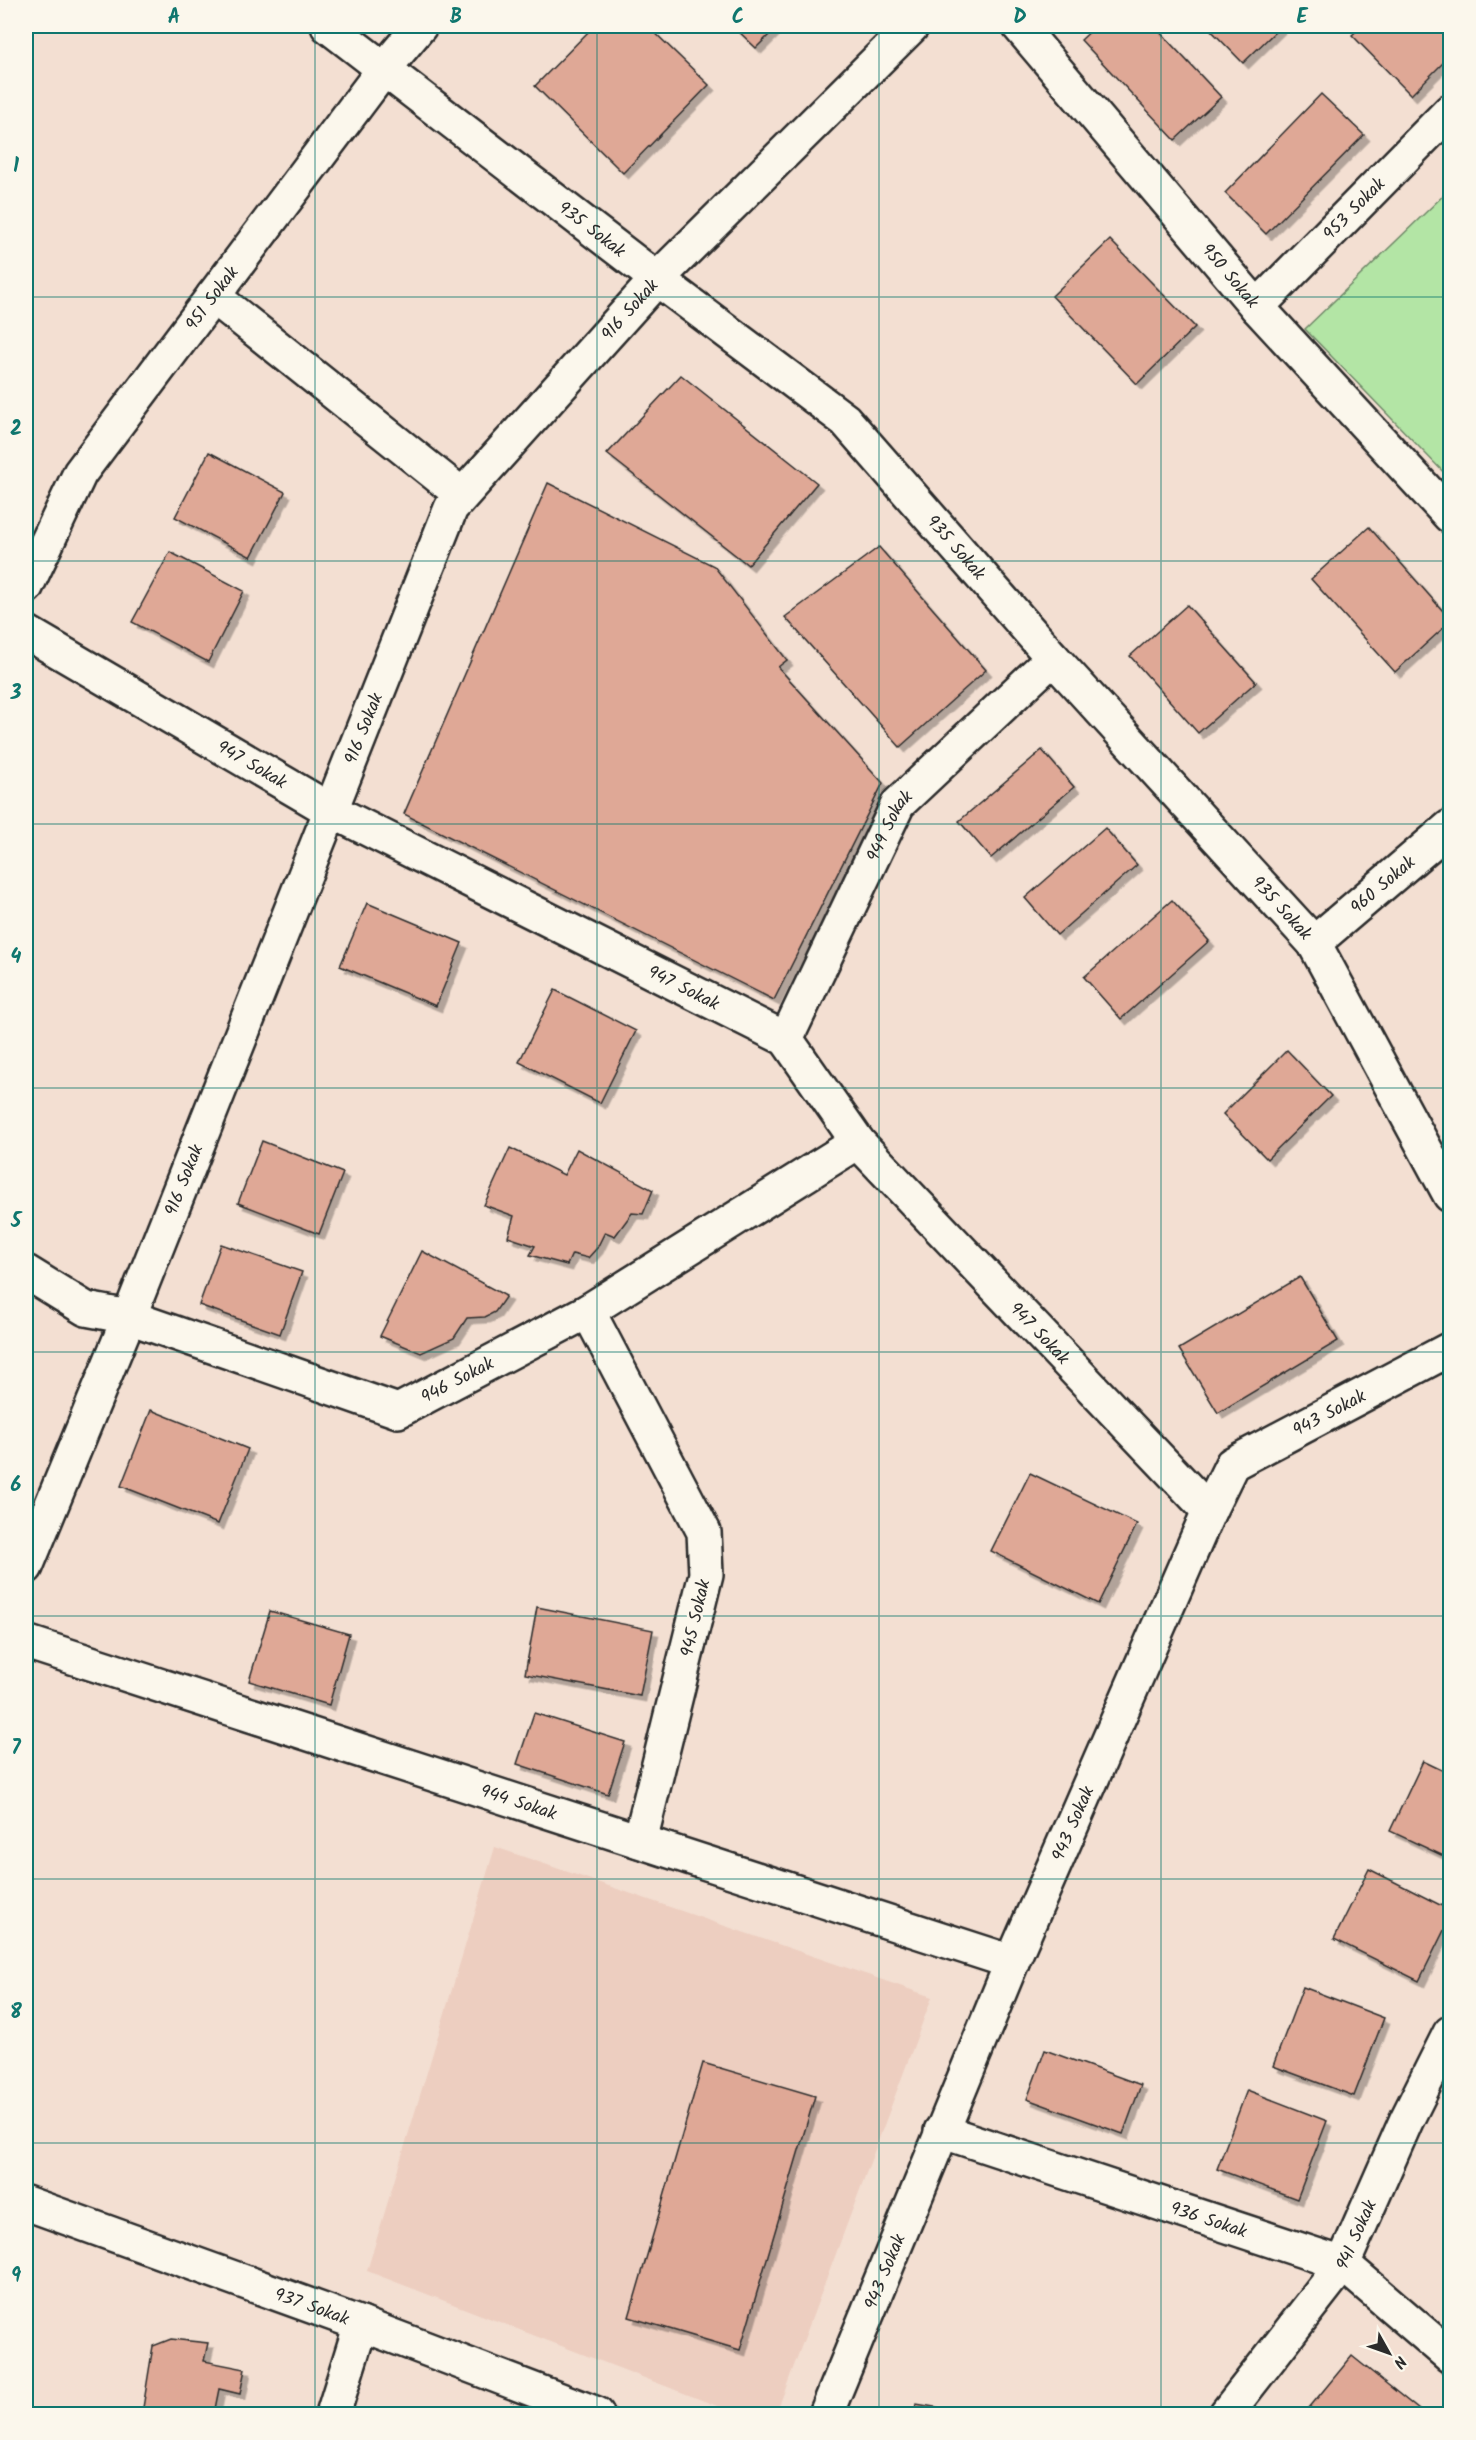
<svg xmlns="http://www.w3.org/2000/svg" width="1476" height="2440" viewBox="0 0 1476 2440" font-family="Kalam,sans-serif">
<defs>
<filter id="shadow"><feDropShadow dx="5.5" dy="5.5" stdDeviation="0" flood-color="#0004"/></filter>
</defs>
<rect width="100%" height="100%" fill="#f3dfd2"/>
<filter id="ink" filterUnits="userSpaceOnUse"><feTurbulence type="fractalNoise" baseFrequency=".0167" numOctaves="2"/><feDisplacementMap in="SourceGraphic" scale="12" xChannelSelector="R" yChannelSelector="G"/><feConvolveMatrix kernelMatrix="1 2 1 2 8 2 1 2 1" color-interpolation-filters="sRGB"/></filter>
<g filter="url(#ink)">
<polygon fill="#edcec0" points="495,1847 932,1997 776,2414 738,2414 367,2271"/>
<polygon fill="#b3e5a5" stroke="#6f8868" stroke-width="1.5" points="1450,189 1450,479 1305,329"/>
<g fill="#dfa896" stroke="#2b2b2b" stroke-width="1.5" filter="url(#shadow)">
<polygon points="594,26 648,26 709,85 623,173 535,86"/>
<polygon points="733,26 778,26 756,48"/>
<polygon points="1096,26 1154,26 1221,97 1175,140 1081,40"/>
<polygon points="1207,26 1281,26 1243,63"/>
<polygon points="1362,26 1450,26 1450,56 1411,95 1352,35"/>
<polygon points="1321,94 1364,135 1266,234 1225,193"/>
<polygon points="1110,240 1195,327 1137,384 1052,296"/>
<polygon points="681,375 817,483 748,565 607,454"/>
<polygon points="209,452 285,492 251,557 175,517"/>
<polygon points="548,483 714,566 787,660 778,667 883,783 774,1000 404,814"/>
<polygon points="1369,527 1450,619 1450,622 1395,672 1311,579"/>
<polygon points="879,547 986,670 900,747 785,617"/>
<polygon points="170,552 244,591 208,662 132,622"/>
<polygon points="1187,605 1256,682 1198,733 1130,656"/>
<polygon points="1042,750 1074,787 991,858 959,821"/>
<polygon points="1105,828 1137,865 1057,935 1025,898"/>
<polygon points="1172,900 1209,941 1121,1019 1084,977"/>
<polygon points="367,903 462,943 436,1006 340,966"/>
<polygon points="555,990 636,1031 600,1103 519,1062"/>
<polygon points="1287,1050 1331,1096 1267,1159 1223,1114"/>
<polygon points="262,1141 343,1173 319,1234 238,1203"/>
<polygon points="510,1148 564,1175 577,1149 653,1190 643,1214 632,1213 615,1236 605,1232 597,1248 588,1258 572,1254 567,1265 530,1255 535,1246 508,1237 514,1216 484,1205"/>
<polygon points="221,1244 302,1272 280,1334 199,1305"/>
<polygon points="422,1251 506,1296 495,1312 485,1317 467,1318 454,1338 421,1353 380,1336"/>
<polygon points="1300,1277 1338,1341 1218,1413 1179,1349"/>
<polygon points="151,1410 248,1449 218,1524 121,1486"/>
<polygon points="1030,1473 1137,1524 1098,1604 991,1551"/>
<polygon points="537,1607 653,1630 640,1696 525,1674"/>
<polygon points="270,1611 349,1634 329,1705 249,1681"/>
<polygon points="534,1713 625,1742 608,1794 517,1764"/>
<polygon points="1423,1761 1450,1774 1450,1859 1390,1831"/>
<polygon points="1369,1869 1450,1910 1450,1918 1419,1981 1334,1939"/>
<polygon points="1303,1987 1384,2018 1354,2096 1273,2066"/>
<polygon points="1045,2050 1141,2085 1123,2134 1027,2099"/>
<polygon points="703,2063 815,2096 740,2350 629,2317"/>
<polygon points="1247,2090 1327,2121 1297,2199 1217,2169"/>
<polygon points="171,2339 208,2343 204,2361 245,2369 240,2394 219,2389 214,2414 142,2414 153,2346"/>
<polygon points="1352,2356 1424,2414 1304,2414"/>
<polygon points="916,2404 977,2414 914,2414"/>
</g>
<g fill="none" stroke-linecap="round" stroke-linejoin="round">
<g stroke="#2b2b2b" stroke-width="38">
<g id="minor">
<path id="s1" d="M328 26 657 279 845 420 1053 658 1314 943 1450 1195"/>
<path id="s2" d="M1019 26 1257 307 1450 516"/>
<polyline points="213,296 462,495"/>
<path id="s3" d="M1257 307 1450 111"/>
<path id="s4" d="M26 587 80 473 384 69 420 26"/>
<path id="s5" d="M26 632 330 810 786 1039 858 1142 1209 1511"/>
<path id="s6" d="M1314 943 1450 827"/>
<path id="s7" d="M786 1039 898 804 1053 658"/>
<path id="s8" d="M26 1272 86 1309 129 1317 398 1411 588 1311 858 1142"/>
<polyline points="588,1311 704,1532 706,1574 640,1841"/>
<path id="s9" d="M26 1567 129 1317 451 508 657 279 912 26"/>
<path id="s10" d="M26 1642 1012 1962"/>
<path id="s11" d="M941 2131 1343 2264 1450 2356"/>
<path id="s12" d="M26 2203 361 2324 597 2414"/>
<polyline points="333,2414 361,2324"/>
<path id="s13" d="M826 2414 1012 1962 1209 1511 1232 1464 1450 1349"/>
<path id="s14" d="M1226 2414 1343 2264 1406 2121 1450 2033"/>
</g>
</g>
<use href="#minor" stroke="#fbf7ec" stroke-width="33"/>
</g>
</g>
<path fill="none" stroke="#0f766e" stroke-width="1.5" stroke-opacity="0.55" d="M315 26V2414M597 26V2414M879 26V2414M1161 26V2414M26 297H1450M26 561H1450M26 824H1450M26 1088H1450M26 1352H1450M26 1616H1450M26 1879H1450M26 2143H1450"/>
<g text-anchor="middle" stroke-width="5" stroke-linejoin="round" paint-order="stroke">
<g font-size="18" fill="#2b2b2b" stroke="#fbf7ec">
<text dy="6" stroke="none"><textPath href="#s3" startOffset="138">953 Sokak</textPath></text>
<text dy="6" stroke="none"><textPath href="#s1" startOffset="333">935 Sokak</textPath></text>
<text dy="6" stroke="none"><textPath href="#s2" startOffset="327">950 Sokak</textPath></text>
<text dy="6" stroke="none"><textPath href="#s4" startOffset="345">951 Sokak</textPath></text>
<text dy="6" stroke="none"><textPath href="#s9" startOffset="1408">916 Sokak</textPath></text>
<text dy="6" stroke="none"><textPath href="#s1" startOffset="819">935 Sokak</textPath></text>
<text dy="6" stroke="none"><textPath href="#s9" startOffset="904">916 Sokak</textPath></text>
<text dy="6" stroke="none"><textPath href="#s5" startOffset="262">947 Sokak</textPath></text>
<text dy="6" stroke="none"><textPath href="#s7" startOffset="237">949 Sokak</textPath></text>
<text dy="6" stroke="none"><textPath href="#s6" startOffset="90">960 Sokak</textPath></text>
<text dy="6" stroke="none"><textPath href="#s1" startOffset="1305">935 Sokak</textPath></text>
<text dy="6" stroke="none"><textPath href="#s5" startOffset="748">947 Sokak</textPath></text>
<text dy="6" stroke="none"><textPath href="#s9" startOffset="418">916 Sokak</textPath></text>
<text dy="6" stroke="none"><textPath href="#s5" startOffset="1252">947 Sokak</textPath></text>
<text dy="6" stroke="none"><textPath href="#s8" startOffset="466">946 Sokak</textPath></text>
<text dy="6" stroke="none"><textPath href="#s13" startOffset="1143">943 Sokak</textPath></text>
<text transform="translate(695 1618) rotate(-77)" y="6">945 Sokak</text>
<text dy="6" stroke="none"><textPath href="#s10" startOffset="518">944 Sokak</textPath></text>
<text dy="6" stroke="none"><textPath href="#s13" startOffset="640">943 Sokak</textPath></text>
<text dy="6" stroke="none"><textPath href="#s11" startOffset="282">936 Sokak</textPath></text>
<text dy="6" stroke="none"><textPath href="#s14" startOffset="222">941 Sokak</textPath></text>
<text dy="6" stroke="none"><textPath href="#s13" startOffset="154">943 Sokak</textPath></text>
<text dy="6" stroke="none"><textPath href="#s12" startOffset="304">937 Sokak</textPath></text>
</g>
</g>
<rect width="1476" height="2440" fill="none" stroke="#fbf7ec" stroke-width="66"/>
<g transform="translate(1389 2353) rotate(130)" stroke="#fbf7ec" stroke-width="4.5" paint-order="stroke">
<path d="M0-4.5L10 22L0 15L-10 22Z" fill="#2b2b2b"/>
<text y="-9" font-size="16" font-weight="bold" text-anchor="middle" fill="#2b2b2b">N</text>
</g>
<rect x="33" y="33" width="1410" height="2374" fill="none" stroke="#0f766e" stroke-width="2"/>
<g font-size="20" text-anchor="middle" font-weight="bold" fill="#0f766e">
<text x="174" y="23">A</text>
<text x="456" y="23">B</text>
<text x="738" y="23">C</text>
<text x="1020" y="23">D</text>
<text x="1302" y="23">E</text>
<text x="16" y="172">1</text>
<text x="16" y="435">2</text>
<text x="16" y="699">3</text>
<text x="16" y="963">4</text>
<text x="16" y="1227">5</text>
<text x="16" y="1491">6</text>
<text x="16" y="1754">7</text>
<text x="16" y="2018">8</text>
<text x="16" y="2282">9</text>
</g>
</svg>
